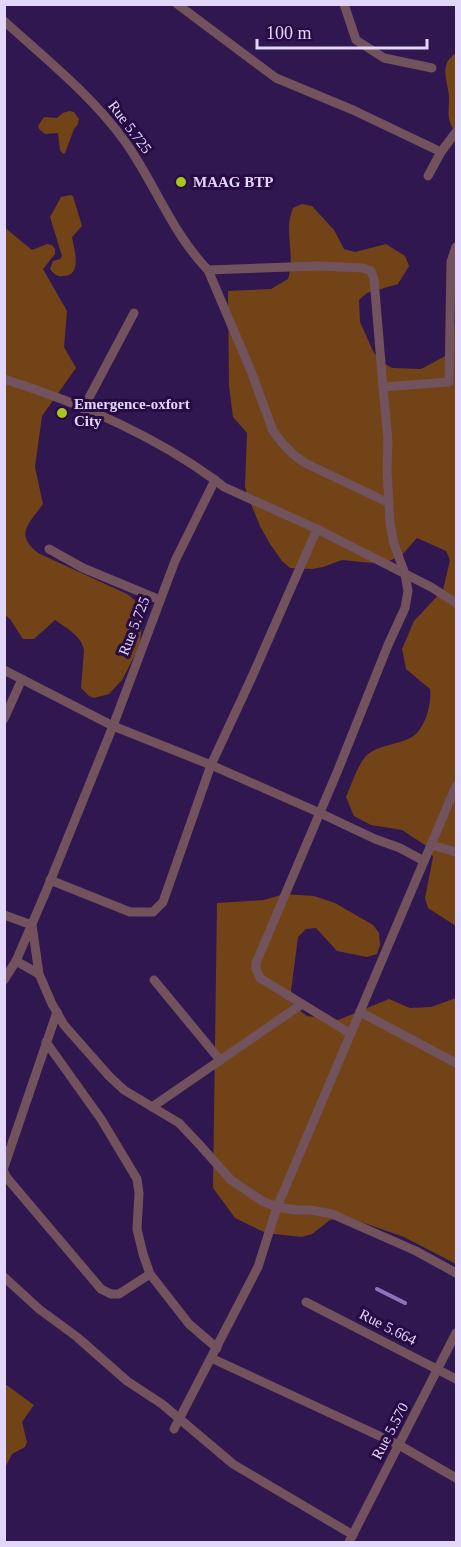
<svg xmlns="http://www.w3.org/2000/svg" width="461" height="1547" viewBox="0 0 461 1547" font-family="Georgia,serif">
<rect width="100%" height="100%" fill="#30174f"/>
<g fill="#714316">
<path d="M456 53V133C446 119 449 114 449 97 448 80 438 65 456 53Z"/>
<polygon points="69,111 74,112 79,119 78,124 74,129 65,153 63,154 60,150 58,133 45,134 39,129 38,126 44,117 57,118 63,113"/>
<path d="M70 195 73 196 82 226 72 237C74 249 83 276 63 276 57 277 54 274 50 269L53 261 60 259 62 256 50 217 61 197Z"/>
<path d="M302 204 312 206 334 230 344 249 355 252 386 244 405 256 409 266 398 284 367 293 359 300 360 322 373 351 379 360 392 368 421 369 449 354 456 318V926L428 908 425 898 433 857 428 847 402 830 371 825 354 816 346 797C351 786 358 763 367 755 378 745 397 745 410 738 425 731 432 703 430 689L406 669 402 649 414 621 443 590 450 560 446 551 417 538 402 555 383 564 342 560 323 567 312 569 290 568 282 561 270 544 260 526 248 497 245 487 247 433 233 417 229 386 228 291 271 289 288 279C296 256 283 230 293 208Z"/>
<path d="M4 227 32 250 47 244 52 245 55 249V254L43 269 67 311 64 347 76 368 42 416 35 467 43 504C29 524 14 534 38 553L127 594 144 607 140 642 136 653 122 680 109 694 94 698 89 696 81 688 84 650C81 635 66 628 55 620L34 639H23L10 619 5 615Z"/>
<polygon points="284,894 314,896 335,903 373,925 379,933 380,945 377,954 367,957 337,951 316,928 306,929 298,937 291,991 299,1010 307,1016 338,1020 389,999 410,1008 431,1007 456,998 456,1264 404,1237 347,1217 330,1220 312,1234 302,1237 266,1233 235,1218 213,1188 217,903 264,900"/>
<polygon points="5,1384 34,1405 22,1422 27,1442 25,1447 12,1454 5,1468"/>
</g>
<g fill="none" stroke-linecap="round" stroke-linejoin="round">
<polyline stroke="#8f73bb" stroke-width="4" points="377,1289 405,1303"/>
<g stroke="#72525c" stroke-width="9">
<polyline points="177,4 276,78 353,110 441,152"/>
<polyline points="344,4 356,40 384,58 432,68"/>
<path d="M4 21C46 59 90 94 124 140 155 183 171 232 208 270L319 266 363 268 371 271 374 279 383 387 449 382 451 262 456 247"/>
<polyline points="428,176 441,152 456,132"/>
<polyline points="208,270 251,371 273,431 283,444 294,455 305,463 389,503"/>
<path d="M4 379C77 402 153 435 215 480"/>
<polyline points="83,409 134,313"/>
<polyline points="49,549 83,568 160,600"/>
<polyline points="4,670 113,726 211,765 320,813 375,839 400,848 424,861"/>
<polyline points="4,719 22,679"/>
<polyline points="431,845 456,852"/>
<polyline points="50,880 130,912 153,912 163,902 211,765 251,679 317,529"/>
<polyline points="4,915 32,925 39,974 52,1004 64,1025 109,1076 124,1090 179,1123 198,1143 231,1180 262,1201 277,1207 296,1210 311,1210 332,1214 416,1251 456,1273"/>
<polyline points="16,961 39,974"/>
<polyline points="4,980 16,961 47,889 113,726 175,561 215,480 224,487 317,529 431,587 456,603"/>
<polyline points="154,980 220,1060"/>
<polyline points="360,1012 456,1063"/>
<polyline points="351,1034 260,978 256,969 256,963 338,770 388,645 405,608 408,591 405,574 394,544 390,523 387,470 388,441 383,387"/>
<polyline points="46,1042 101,1119 137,1179 139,1193 137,1229 143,1254 150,1274 189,1324 217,1348"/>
<polyline points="152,1107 302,1004"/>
<polyline points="4,1167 57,1012"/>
<polyline points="4,1172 7,1178 101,1289 111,1294 119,1294 150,1274"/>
<polyline points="4,1277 39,1309 77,1337 127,1381 162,1404 233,1464 353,1535"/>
<polyline points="306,1302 456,1379"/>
<polyline points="211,1358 399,1445 456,1478"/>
<polyline points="174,1429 258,1267 277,1207 456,786"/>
<polyline points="349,1542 456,1333"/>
</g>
</g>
<g fill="#a9c71a" stroke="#260b44" stroke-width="2">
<circle cx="181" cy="182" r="6"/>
<circle cx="62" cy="413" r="6"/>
</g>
<g text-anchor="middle" stroke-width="6" stroke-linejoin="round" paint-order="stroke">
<g font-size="15" fill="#e2d6f9" stroke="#260b44">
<text transform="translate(130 127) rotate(53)" y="5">Rue 5.725</text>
<text transform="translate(134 626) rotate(-69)" y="5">Rue 5.725</text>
<text transform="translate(388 1327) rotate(27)" y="5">Rue 5.664</text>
<text transform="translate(390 1431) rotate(-62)" y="5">Rue 5.570</text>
</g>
<g font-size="15" font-weight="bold" fill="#e2d6f9" stroke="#260b44" text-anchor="start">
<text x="193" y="187">MAAG BTP</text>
<text x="74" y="409">Emergence-oxfort<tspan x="74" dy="17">City</tspan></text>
</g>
</g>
<rect width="461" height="1547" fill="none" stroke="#e2d6f9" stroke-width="12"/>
<path d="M257 39v9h170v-9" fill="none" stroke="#e2d6f9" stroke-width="3"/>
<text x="266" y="39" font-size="18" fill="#e2d6f9" stroke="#260b44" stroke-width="4.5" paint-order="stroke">100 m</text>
</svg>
